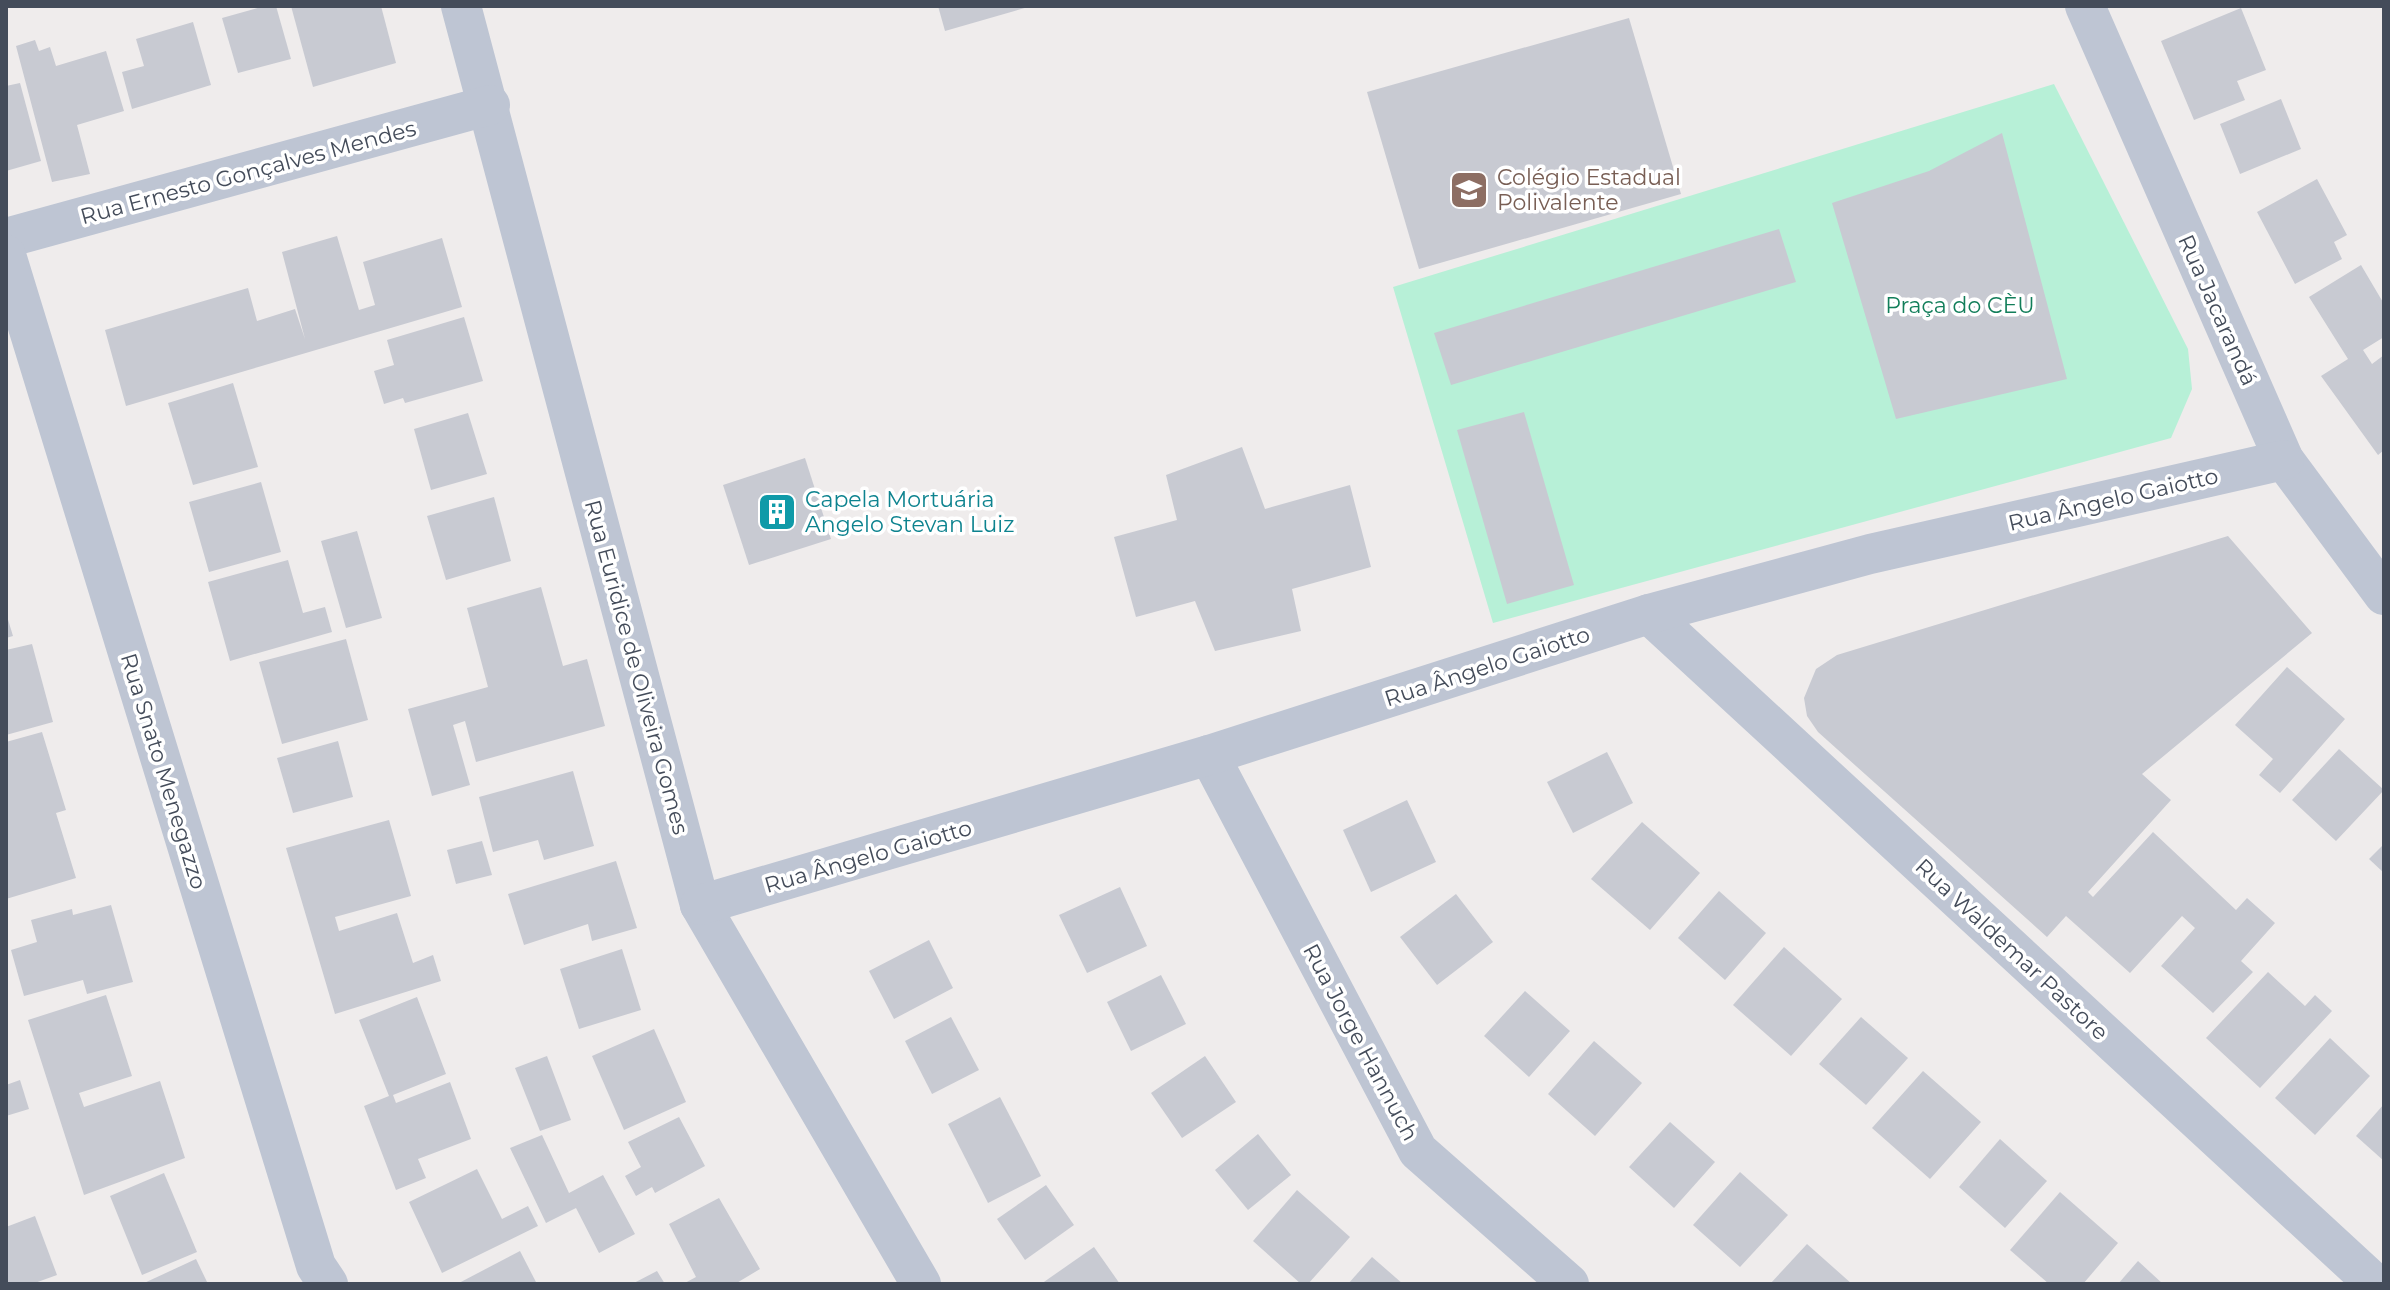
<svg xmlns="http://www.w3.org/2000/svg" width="2390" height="1290" viewBox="0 0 2390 1290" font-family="Montserrat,sans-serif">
<rect width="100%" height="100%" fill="#efecec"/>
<polygon fill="#b7f0d7" points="2054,84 2188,349 2192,389 2171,438 1493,623 1393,287"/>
<g fill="#c8cad2">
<polygon points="265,6 276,6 291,59 238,73 222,18"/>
<polygon points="291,6 381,6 396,63 313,87"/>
<polygon points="938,6 1028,6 1028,7 945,31"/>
<polygon points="2241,8 2266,70 2237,81 2245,100 2194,120 2161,41"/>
<polygon points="1629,18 1681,194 1419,269 1367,92"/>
<polygon points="193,22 211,85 132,109 122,72 144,66 136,39"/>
<polygon points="35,40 39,51 50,47 56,66 106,51 124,111 77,125 90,174 52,182 16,46"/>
<polygon points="20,83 41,161 6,171 6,86"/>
<polygon points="2281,99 2301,149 2240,174 2220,124"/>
<polygon points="2002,133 2067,379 1896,419 1832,203 1929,171"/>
<polygon points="2317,179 2347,235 2334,242 2342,259 2295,284 2257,212"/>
<polygon points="1779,229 1796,282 1451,385 1434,333"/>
<polygon points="337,236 359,310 375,305 363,262 442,238 462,307 126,406 105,330 248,288 257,321 295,309 305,339 282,252"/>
<polygon points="2361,265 2384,304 2384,337 2363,350 2372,364 2384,355 2384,450 2378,455 2321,376 2348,359 2309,297"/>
<polygon points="464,317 483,381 405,403 403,398 384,404 374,371 394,365 387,340"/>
<polygon points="233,383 258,467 193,485 168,403"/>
<polygon points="1524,412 1574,585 1507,604 1457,430"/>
<polygon points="468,413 487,474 431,490 414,429"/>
<polygon points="1242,447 1265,509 1350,485 1371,567 1292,589 1301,631 1215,651 1195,601 1136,617 1114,537 1177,520 1166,475"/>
<polygon points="805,458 831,539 749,565 723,485"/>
<polygon points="261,482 281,552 209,572 189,502"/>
<polygon points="494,497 511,561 446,580 427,516"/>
<polygon points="357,531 382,618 346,628 321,541"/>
<polygon points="2228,536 2312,633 2142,774 2171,800 2088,892 2093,897 2153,832 2236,910 2247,898 2275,923 2241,961 2253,972 2213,1013 2161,966 2195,928 2182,916 2130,973 2066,916 2047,937 1818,732 1807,716 1804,698 1816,669 1837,655"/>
<polygon points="288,560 303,613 325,607 332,632 230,661 208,582"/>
<polygon points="541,587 563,666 587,659 605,726 476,762 465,721 453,725 470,785 432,796 408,709 488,687 467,608"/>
<polygon points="6,613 13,636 6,638"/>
<polygon points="346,639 368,720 282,744 259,662"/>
<polygon points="32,644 53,722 6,735 6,650"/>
<polygon points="2287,667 2345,719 2280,793 2259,775 2273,759 2235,725"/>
<polygon points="42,732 66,810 56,813 76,878 6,899 6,742"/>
<polygon points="338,741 353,797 293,813 277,758"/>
<polygon points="2339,749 2384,790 2336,841 2292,800"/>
<polygon points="1607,752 1633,803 1573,833 1547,782"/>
<polygon points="573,771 594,846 544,860 538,840 493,852 479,797"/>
<polygon points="1407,800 1436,862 1371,892 1343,830"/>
<polygon points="389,820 411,896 335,917 339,931 397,913 413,963 433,955 441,981 335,1014 286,848"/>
<polygon points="1642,822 1700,873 1650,930 1591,879"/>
<polygon points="482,841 492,875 456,884 447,850"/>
<polygon points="2384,844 2384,873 2369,859"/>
<polygon points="616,861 637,928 592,941 588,924 524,945 508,894"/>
<polygon points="1120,887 1147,946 1087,973 1059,915"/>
<polygon points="1719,891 1766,933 1725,980 1678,938"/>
<polygon points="1456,894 1493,942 1437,985 1400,937"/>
<polygon points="111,905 133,982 87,994 83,980 24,996 11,950 37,942 31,920 72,909 73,915"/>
<polygon points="929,940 953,988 894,1019 869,971"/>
<polygon points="1784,947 1842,999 1791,1056 1733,1005"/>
<polygon points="622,949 641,1010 579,1029 560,969"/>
<polygon points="2268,972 2305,1006 2315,995 2332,1011 2260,1088 2206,1038"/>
<polygon points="1161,975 1186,1024 1131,1051 1107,1002"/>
<polygon points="1525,991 1570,1031 1529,1077 1484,1036"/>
<polygon points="106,995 132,1076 79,1093 84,1107 160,1081 185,1158 84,1195 28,1020"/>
<polygon points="417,997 446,1074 393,1095 396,1103 450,1082 471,1139 418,1159 426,1178 396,1190 364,1106 389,1096 359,1020"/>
<polygon points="951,1017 979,1070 932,1094 905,1041"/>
<polygon points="1861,1017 1908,1058 1866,1105 1819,1064"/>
<polygon points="654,1029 686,1102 624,1130 592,1056"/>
<polygon points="2330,1038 2370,1076 2315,1135 2275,1098"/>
<polygon points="1594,1041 1642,1083 1595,1136 1548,1094"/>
<polygon points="547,1056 571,1120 540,1131 515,1068"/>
<polygon points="1205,1056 1236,1102 1182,1138 1151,1093"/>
<polygon points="1923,1071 1981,1122 1930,1179 1872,1128"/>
<polygon points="20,1080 29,1109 6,1116 6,1085"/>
<polygon points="1000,1097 1041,1176 988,1203 948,1124"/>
<polygon points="2384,1104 2384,1161 2356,1136"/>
<polygon points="679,1117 705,1166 655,1193 652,1187 636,1196 625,1176 641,1167 628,1142"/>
<polygon points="1670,1122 1715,1162 1674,1208 1629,1167"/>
<polygon points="1258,1134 1291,1175 1248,1210 1215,1170"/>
<polygon points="542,1135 569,1193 603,1175 635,1234 599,1253 576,1208 546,1223 510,1148"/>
<polygon points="2000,1139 2047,1181 2005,1228 1959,1187"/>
<polygon points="477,1169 502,1219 528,1206 538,1226 442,1273 409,1202"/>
<polygon points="1740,1172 1788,1215 1740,1267 1693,1225"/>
<polygon points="164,1173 197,1252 142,1275 110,1196"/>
<polygon points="1046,1185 1074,1225 1025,1260 997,1219"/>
<polygon points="1297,1190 1350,1237 1308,1284 1301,1284 1253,1241"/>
<polygon points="2060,1192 2118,1243 2083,1284 2049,1284 2010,1250"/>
<polygon points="719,1198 760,1269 735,1284 683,1284 696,1277 669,1224"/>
<polygon points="35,1216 57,1275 32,1284 7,1284 6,1227"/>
<polygon points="1807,1244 1852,1284 1770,1284"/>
<polygon points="1094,1247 1120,1284 1041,1284"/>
<polygon points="520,1251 537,1284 457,1284"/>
<polygon points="1372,1257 1403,1284 1348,1284"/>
<polygon points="196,1259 208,1284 142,1284"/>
<polygon points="2138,1261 2163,1284 2118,1284"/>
<polygon points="657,1271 665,1284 632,1284"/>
</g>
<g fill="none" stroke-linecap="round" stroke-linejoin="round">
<g stroke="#bec5d3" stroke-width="40">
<polyline points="461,6 700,905 921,1284"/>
<polyline points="2085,6 2284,460 2384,595"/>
<polyline points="6,238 490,105"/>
<polyline points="6,255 316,1266 328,1284"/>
<polyline points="1649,614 2375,1284"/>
<polyline points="1209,755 1418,1151 1569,1284"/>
<polyline points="700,905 1209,755 1649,614 1870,554 2284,460"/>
</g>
</g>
<defs>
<g id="school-square" transform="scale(2)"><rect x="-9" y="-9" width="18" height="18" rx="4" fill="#8d6e63" stroke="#fff"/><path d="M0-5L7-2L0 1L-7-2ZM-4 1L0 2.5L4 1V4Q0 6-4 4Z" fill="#fff"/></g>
<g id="building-square" transform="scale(2)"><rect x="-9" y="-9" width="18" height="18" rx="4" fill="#0f9aa8" stroke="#fff"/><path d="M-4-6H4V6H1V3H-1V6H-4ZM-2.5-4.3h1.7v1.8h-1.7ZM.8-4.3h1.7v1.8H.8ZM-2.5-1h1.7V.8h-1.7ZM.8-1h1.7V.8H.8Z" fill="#fff"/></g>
</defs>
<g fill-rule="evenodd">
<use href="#school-square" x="1469" y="190"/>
<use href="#building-square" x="777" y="512"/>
</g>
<g text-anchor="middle" stroke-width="7" stroke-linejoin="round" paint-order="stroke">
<g font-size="22" fill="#444c5a" stroke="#fff">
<text transform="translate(248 172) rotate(-15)" y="8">Rua Ernesto Gonçalves Mendes</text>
<text transform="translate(2218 310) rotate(66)" y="8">Rua Jacarandá</text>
<text transform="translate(2113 499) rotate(-13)" y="8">Rua Ângelo Gaiotto</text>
<text transform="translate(1487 666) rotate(-18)" y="8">Rua Ângelo Gaiotto</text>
<text transform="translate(637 667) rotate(75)" y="8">Rua Euridice de Oliveira Gomes</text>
<text transform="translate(164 771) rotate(73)" y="8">Rua Snato Menegazzo</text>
<text transform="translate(868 856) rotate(-16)" y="8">Rua Ângelo Gaiotto</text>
<text transform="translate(2012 949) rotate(43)" y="8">Rua Waldemar Pastore</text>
<text transform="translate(1361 1042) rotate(62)" y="8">Rua Jorge Hannuch</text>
</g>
<g font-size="22" fill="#785e54" stroke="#fff" text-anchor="start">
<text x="1497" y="185">Colégio Estadual<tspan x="1497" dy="25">Polivalente</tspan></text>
</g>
<g font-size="22" fill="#127e5a" stroke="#fff">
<text x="1960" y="313">Praça do CÈU</text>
</g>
<g font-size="22" fill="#0d838f" stroke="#fff" text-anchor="start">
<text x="805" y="507">Capela Mortuária<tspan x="805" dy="25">Angelo Stevan Luiz</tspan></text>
</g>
</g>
<rect width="2390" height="1290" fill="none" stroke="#444c5a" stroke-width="16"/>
</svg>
